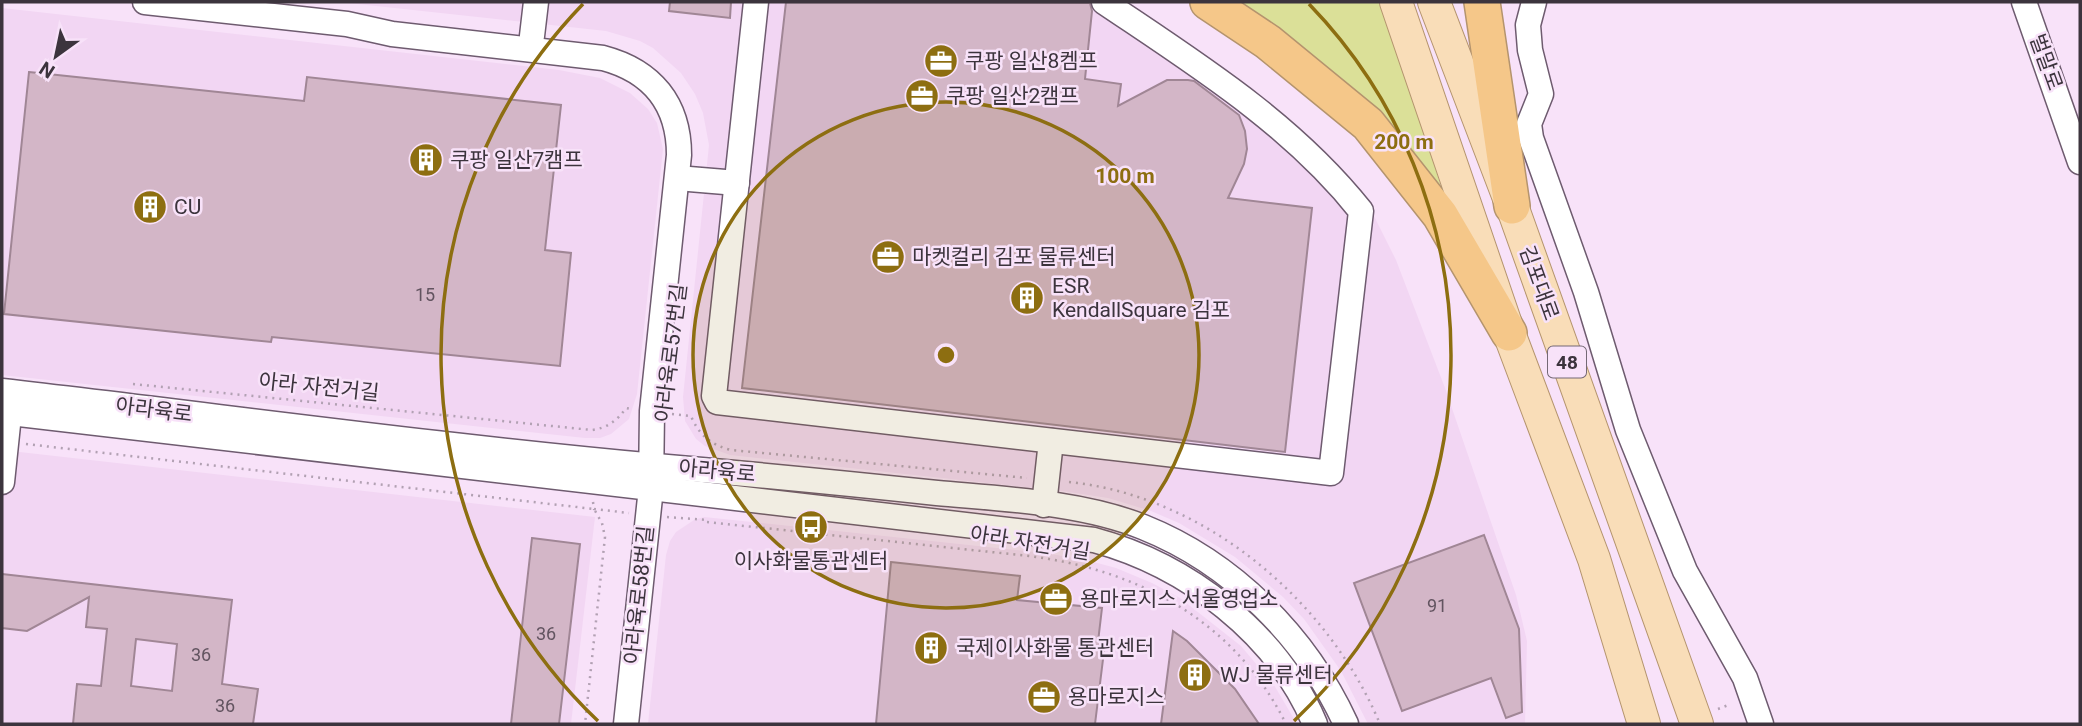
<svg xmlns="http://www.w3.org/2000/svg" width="2082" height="726" viewBox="0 0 2082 726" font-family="Roboto,'Noto Sans KR',sans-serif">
<rect width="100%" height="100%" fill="#f8e2f9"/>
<g fill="#f2d6f3">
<polygon points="339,2 1121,2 1369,206 1396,260 1445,388 1516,595 1527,641 1525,724 1368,724 1341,671 1304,619 1283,597 1235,557 1179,523 1151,511 1108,498 1062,491 730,455 705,446 696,439 685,421 683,397 709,145 703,113 695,94 681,73 653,48 640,41 606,31"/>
<polygon points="2,8 559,70 600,78 630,93 648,109 657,123 663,149 637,394 629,419 611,434 600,438 585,438 2,375"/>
<polygon points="2,450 595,517 571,724 2,724"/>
<polygon points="704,517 1045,553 1086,560 1116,568 1152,583 1180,598 1241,646 1274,685 1297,724 648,724 666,555 670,541 676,532 694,520"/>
</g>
<polygon fill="#dbe098" points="1231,2 1379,2 1417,110 1450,215"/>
<g fill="#d3b6c7" stroke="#a08695" stroke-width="2" fill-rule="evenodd">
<polygon points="670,2 731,2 730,18 669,11"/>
<polygon points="786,2 1090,3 1092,11 1085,79 1121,84 1118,106 1167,80 1188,80 1194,81 1239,115 1245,131 1247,149 1244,164 1228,198 1312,208 1285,452 742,388"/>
<polygon points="29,72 304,101 307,77 561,105 545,250 571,253 560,366 272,337 271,342 4,314"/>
<polygon points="1484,535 1519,629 1522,712 1506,718 1491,678 1402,711 1354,583"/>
<polygon points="532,538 580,544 559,724 511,724"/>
<polygon points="891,562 1020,576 1017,600 1102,608 1098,642 1105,643 1095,724 876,724"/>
<path d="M2 574 232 600 222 684 258 689 253 724H73L77 684 101 686 107 629 86 627 89 597 27 631 2 628ZM136 639 177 644 172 691 131 686Z"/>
<polygon points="1173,631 1187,641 1235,689 1259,724 1161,724"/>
</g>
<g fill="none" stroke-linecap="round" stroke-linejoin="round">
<g stroke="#6e5b6f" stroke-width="27">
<g id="minor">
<path d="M145 2 347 24 392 34 603 58C652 71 679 104 679 155L652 411 651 488 626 724"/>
<path d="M756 2 714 396 717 402 1331 473 1361 211C1291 123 1196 64 1104 2"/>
<polyline points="1534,2 1528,25 1530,50 1541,94 1529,124 1531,138 1586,292 1628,430 1685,571 1745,678 1761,724"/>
<polyline points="2024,2 2080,162"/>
<polyline points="532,36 536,2"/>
<polyline points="689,179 737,183"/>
<path d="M2 391C220 416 437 446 656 466 750 474 843 483 937 493 1003 499 1081 502 1143 527 1233 563 1306 637 1346 724"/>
<path d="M2 412 1094 540C1187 565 1277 633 1315 724"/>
<polyline points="2,482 11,396"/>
<polyline points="1044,505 1051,441"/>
</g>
</g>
<g stroke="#b4946e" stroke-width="34">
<g id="major">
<polyline points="1396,2 1509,333 1594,559 1644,724"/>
<polyline points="1434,2 1512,206 1697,724"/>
</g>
</g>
<g stroke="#b4946e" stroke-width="38">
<g id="highway">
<polyline points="1208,2 1268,42 1368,124 1440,215 1509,333"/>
<polyline points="1482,2 1512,206"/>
</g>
</g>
<g stroke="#b2a1b3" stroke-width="2.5" stroke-dasharray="2 5" stroke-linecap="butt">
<path d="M133 384 592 430C607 428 617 421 626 408L631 409"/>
<path d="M672 414 691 416C699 435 711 445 731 450L1027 478"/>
<polyline points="26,444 594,509 602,523 605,537 585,724"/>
<path d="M1069 482C1205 496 1328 600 1380 724"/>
<polyline points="593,502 594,509 629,513"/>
<polyline points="667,517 708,520"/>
<path d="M707 522 1029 556C1139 570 1235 621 1286 724"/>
<polyline points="1718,709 1731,704"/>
</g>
<use href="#minor" stroke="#fff" stroke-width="24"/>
<use href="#major" stroke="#f9ddb8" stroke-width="32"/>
<use href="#highway" stroke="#f5c789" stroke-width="35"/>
</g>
<circle cx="946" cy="355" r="253" fill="#8d6e11" fill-opacity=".12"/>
<g fill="none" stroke="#8d6e11" stroke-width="3.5">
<circle cx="946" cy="355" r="253"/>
<path d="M598 721A505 505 0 0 1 583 4M1309 4A505 505 0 0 1 1294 721"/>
</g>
<defs>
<g id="office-disc" transform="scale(1.75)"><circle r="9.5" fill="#8d6e11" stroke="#f8e2f9"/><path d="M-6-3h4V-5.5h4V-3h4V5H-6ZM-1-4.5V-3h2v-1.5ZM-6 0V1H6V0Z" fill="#fff"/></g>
<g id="building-disc" transform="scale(1.75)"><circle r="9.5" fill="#8d6e11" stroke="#f8e2f9"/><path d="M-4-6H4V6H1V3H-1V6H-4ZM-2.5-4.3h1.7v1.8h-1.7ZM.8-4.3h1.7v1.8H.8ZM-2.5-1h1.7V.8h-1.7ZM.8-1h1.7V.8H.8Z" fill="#fff"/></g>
<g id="bus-disc" transform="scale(1.75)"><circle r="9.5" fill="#8d6e11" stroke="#f8e2f9"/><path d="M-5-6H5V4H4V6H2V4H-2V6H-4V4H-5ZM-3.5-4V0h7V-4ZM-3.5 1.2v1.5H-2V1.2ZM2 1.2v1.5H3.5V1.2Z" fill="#fff"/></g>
</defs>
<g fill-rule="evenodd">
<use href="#office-disc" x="941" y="61"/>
<use href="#office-disc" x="922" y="96"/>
<use href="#building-disc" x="426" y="160"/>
<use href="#building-disc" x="150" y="207"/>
<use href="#office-disc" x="888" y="257"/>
<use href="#building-disc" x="1027" y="298"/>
<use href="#bus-disc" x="811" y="527"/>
<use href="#office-disc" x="1056" y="599"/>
<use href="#building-disc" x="931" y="648"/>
<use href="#building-disc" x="1195" y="675"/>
<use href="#office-disc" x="1044" y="697"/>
</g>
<g text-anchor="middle" stroke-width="5" stroke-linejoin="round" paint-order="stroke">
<g font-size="18" fill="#625460">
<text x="425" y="301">15</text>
<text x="1437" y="612">91</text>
<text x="546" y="640">36</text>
<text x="201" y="661">36</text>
<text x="225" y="712">36</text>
</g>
<rect fill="#f8e2f9" stroke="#746875" stroke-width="2" x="1548" y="346.5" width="38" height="31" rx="5"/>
<g font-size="19" font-weight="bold" fill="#3c343d">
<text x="1567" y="369">48</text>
</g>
<g font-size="21" fill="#3c343d" stroke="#f8e2f9" text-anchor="start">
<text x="965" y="68">쿠팡 일산8켐프</text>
<text x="946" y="103">쿠팡 일산2캠프</text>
<text x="450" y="167">쿠팡 일산7캠프</text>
<text x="174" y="214">CU</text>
<text x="912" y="264">마켓컬리 김포 물류센터</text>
<text x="1052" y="293">ESR<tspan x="1052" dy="24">KendallSquare 김포</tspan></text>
<text x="811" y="568" text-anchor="middle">이사화물통관센터</text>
<text x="1080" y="606">용마로지스 서울영업소</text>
<text x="956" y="655">국제이사화물 통관센터</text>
<text x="1220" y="682">WJ 물류센터</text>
<text x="1068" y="704">용마로지스</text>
</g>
<g font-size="21" fill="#3c343d" stroke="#f8e2f9">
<text transform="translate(2046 62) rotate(70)" y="7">벌말로</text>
<text transform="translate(1539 283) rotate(70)" y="7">김포대로</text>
<text transform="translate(671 353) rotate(-83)" y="7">아라육로57번길</text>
<text transform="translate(319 387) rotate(6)" y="7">아라 자전거길</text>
<text transform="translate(154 410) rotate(7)" y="7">아라육로</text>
<text transform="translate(717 471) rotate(5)" y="7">아라육로</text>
<text transform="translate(1030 543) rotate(9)" y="7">아라 자전거길</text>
<text transform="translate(639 595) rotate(-84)" y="7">아라육로58번길</text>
</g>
</g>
<circle cx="946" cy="355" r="10" fill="#8d6e11" stroke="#f8e2f9" stroke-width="3.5"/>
<g font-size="21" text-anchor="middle" font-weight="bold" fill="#8d6e11" stroke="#f8e2f9" stroke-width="5" stroke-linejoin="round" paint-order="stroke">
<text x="1404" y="149">200 m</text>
<text x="1125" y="183">100 m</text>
</g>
<rect width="2082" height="726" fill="none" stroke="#3c343d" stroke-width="7"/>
<g transform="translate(56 56) rotate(213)" stroke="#f8e2f9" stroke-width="5" paint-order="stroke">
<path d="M0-5L12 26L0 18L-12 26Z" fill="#3c343d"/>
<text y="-10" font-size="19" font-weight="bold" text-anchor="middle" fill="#3c343d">N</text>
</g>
</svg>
